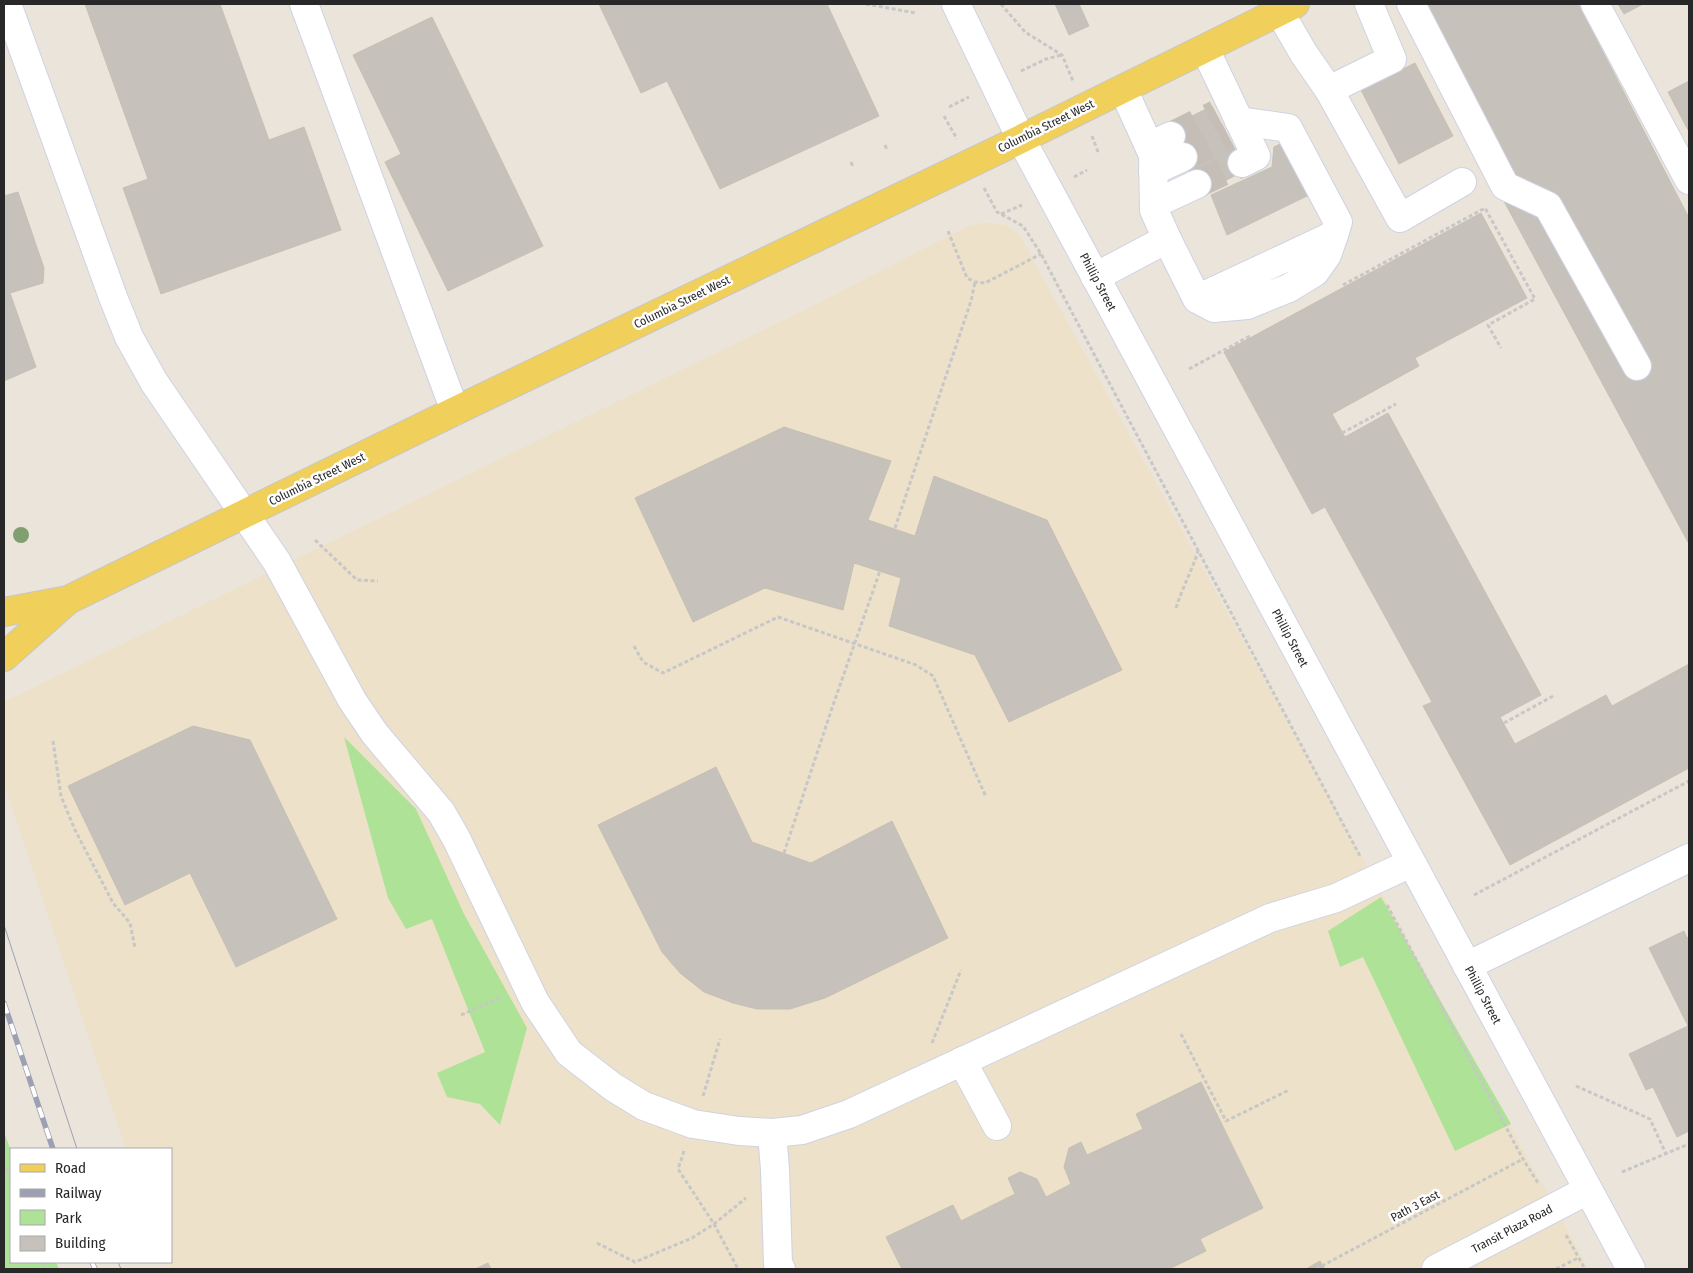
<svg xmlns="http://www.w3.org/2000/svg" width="1693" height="1273" viewBox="0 0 1693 1273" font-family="'Fira Sans Condensed',sans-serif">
<rect width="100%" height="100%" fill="#ebe4da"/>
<polygon fill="#ede2c9" points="986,222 1005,225 1019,234 1589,1269 172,1269 169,1262 171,1262 171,1149 126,1149 4,783 4,702 816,304 968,226"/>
<g fill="#aee296">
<polygon points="344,737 416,809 464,914 527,1028 500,1125 480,1104 447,1097 437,1073 485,1052 432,919 406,929 388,898"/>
<polygon points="1381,897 1511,1124 1455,1151 1363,957 1340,967 1328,931"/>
<polygon points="4,1132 11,1151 11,1262 56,1262 59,1269 4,1269"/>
</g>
<g fill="#c6c1ba" stroke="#c6c0b4">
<polygon points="85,4 220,4 269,140 304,127 341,230 161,294 123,188 148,179"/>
<polygon points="599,4 827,4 879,116 720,189 667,81 641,93"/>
<polygon points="1055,4 1079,4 1089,26 1069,35"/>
<polygon points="1423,4 1578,4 1689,218 1689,544 1403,14"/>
<polygon points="1618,4 1643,4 1624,14"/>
<polygon points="432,17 543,246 448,291 385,162 401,154 353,55"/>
<polygon points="1415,63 1453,136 1399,164 1361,90"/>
<polygon points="1689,81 1689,130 1688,130 1668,92"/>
<polygon points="1212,106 1246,170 1201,193 1168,128"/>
<polygon points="1282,143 1309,195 1227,235 1211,195 1272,167 1274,147"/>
<polygon points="18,192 44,268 43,283 10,293 36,367 4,381 4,196"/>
<polygon points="1481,213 1527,298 1415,358 1419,366 1332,414 1345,437 1388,413 1541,695 1500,717 1515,744 1606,695 1612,706 1689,664 1689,768 1510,865 1423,706 1432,702 1325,507 1312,514 1224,352"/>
<polygon points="784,427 891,461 868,520 915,536 934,476 1047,520 1122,670 1009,722 975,655 889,626 901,578 854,563 843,610 765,588 693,622 635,498"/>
<polygon points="193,726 250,740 337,919 236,967 190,873 125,905 68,786"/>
<polygon points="716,767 752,842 811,863 892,821 948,938 825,998 790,1009 757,1009 733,1003 704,992 680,973 662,952 598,825"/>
<polygon points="1684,931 1687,938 1689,937 1688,1026 1649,948"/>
<polygon points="1688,1026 1689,1026 1689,1131 1677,1137 1653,1087 1646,1090 1629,1054"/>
<polygon points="1201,1082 1263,1208 1200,1239 1206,1251 1169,1269 902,1269 886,1237 953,1205 961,1221 1015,1194 1008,1178 1020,1172 1037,1179 1046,1197 1071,1184 1064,1167 1069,1148 1081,1142 1087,1155 1143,1129 1136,1114"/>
<polygon points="1320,1261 1325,1269 1306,1269"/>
<polygon points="488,1263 491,1269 475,1269"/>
</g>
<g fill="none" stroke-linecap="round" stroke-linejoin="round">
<g stroke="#c4beb6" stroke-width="28" stroke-dasharray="28 14" stroke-linecap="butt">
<polyline points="1171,136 1216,114"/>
<polyline points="1183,157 1228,136"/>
<polyline points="1197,184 1242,163"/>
</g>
<g stroke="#cfd2e2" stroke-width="30">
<g id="minor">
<polyline points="7,4 113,297 129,337 154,382 277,562 352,700 375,734 441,812 456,838 535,1002 569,1053 613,1087 644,1106 693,1124 739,1131 772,1133 802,1130 849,1114 1270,918 1336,898 1411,863"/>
<polyline points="304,4 455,411"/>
<polyline points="956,4 1021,139 1631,1269"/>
<polyline points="1275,4 1304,54 1329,90 1392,59 1369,4"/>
<polyline points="1411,4 1505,186 1548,206 1637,366"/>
<polyline points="1595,4 1689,180"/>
<polyline points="1205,49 1256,156 1242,163"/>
<polyline points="1329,90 1400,218 1462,182"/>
<polyline points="1239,121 1288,128 1338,222 1334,235"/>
<polyline points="1149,146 1171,136"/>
<polyline points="1153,171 1183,157"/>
<polyline points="1154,204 1197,184"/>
<polyline points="1167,239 1197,299 1214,308 1247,305 1289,288 1315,272 1327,255 1334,235 1197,299"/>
<polyline points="1095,277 1167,239 1154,210 1153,155 1123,89"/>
<polyline points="1467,966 1689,858"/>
<polyline points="962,1061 997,1126"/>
<polyline points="772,1133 775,1169 778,1264 781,1269"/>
<polyline points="1436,1269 1588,1190"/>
</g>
</g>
<g stroke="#c7c7c7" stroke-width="30">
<g id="major">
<polyline points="4,612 68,600 455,411 1021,139 1295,4"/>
<polyline points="4,657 68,600"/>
</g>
</g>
<g stroke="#c7c7c7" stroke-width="3" stroke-dasharray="4 2.5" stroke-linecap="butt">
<polyline points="866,4 916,13"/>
<polyline points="1001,4 1025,32 1062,55 1073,81"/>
<polyline points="1021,71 1046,59 1062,55"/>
<polyline points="949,107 969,97"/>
<polyline points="944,116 957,139"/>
<polyline points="1092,136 1098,152"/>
<polyline points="885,145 887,150"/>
<polyline points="851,162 853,167"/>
<polyline points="1074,177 1087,170"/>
<polyline points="984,188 997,212 1023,226 1041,254 1360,856"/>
<polyline points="1001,214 1022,205"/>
<polyline points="948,231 967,278 975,282 985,283 1041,254"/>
<polyline points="1343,285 1485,208 1535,299 1488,325 1501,348"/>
<polyline points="1189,369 1250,336"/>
<polyline points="1342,433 1396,404"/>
<polyline points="895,528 971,301 975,282"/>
<polyline points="315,540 357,580 378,581"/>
<path d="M1176 608C1182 588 1192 571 1198 551"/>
<polyline points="634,646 643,662 663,673 778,617 916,665 933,676 986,797"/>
<polyline points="1504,723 1555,695"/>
<polyline points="53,741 61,796 75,830 113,903 130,923 135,948"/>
<polyline points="784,853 832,708 880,571"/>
<polyline points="1474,895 1689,781"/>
<polyline points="1387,905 1523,1159 1538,1183"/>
<polyline points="461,1015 501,997"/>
<polyline points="1181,1034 1226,1121 1289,1090"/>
<polyline points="932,1043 961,970"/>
<polyline points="1576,1086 1650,1119 1666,1154"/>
<polyline points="703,1096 720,1039"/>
<polyline points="684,1151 678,1169 714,1224 738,1269"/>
<polyline points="4,1162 11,1182"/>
<polyline points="1622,1172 1689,1144"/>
<polyline points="1566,1235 1585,1269"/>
<polyline points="597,1243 635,1262 692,1238 714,1224 746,1198"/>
<polyline points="42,1262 45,1269"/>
<polyline points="1316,1269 1523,1159"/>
<polyline points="1556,1269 1578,1258"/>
</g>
<use href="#minor" stroke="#fff" stroke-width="28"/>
<use href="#major" stroke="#f0d05a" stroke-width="28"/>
<g stroke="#9da0b3" stroke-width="1">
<polyline points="4,925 77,1149"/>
<polyline points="118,1262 121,1269"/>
</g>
<g stroke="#9da0b3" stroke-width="5.5">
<g id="rail">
<polyline points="4,1003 53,1149"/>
<polyline points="92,1262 95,1269"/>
</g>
</g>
<use href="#rail" stroke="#fff" stroke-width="4" stroke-dasharray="11" stroke-linecap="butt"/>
</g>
<circle fill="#809e70" cx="21" cy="535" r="8"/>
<g text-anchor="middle" stroke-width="5" stroke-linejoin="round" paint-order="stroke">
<g font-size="12" fill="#282828" stroke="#fff">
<text transform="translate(1046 126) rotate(-26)" y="4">Columbia Street West</text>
<text transform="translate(1098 282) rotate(62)" y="4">Phillip Street</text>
<text transform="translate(682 302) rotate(-26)" y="4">Columbia Street West</text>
<text transform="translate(317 479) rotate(-26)" y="4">Columbia Street West</text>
<text transform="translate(1290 638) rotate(62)" y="4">Phillip Street</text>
<text transform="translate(1483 995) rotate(62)" y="4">Phillip Street</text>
<text transform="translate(1415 1206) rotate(-28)" y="4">Path 3 East</text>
<text transform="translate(1512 1229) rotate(-28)" y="4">Transit Plaza Road</text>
</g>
</g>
<rect width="1693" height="1273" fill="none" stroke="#282828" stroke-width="10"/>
<rect x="10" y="1148" width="162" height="115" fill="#ffffff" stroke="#a9a9a9"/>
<rect x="20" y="1164" width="25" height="8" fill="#f0d05a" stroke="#a9a9a9"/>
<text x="55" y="1173" font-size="15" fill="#282828">Road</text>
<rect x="20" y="1189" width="25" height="8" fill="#9da0b3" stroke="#a9a9a9"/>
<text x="55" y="1198" font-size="15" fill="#282828">Railway</text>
<rect x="20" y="1210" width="25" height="15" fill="#aee296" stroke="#a9a9a9"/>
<text x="55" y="1223" font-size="15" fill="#282828">Park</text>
<rect x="20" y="1236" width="25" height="15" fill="#c6c1ba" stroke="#a9a9a9"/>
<text x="55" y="1248" font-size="15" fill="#282828">Building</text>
</svg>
